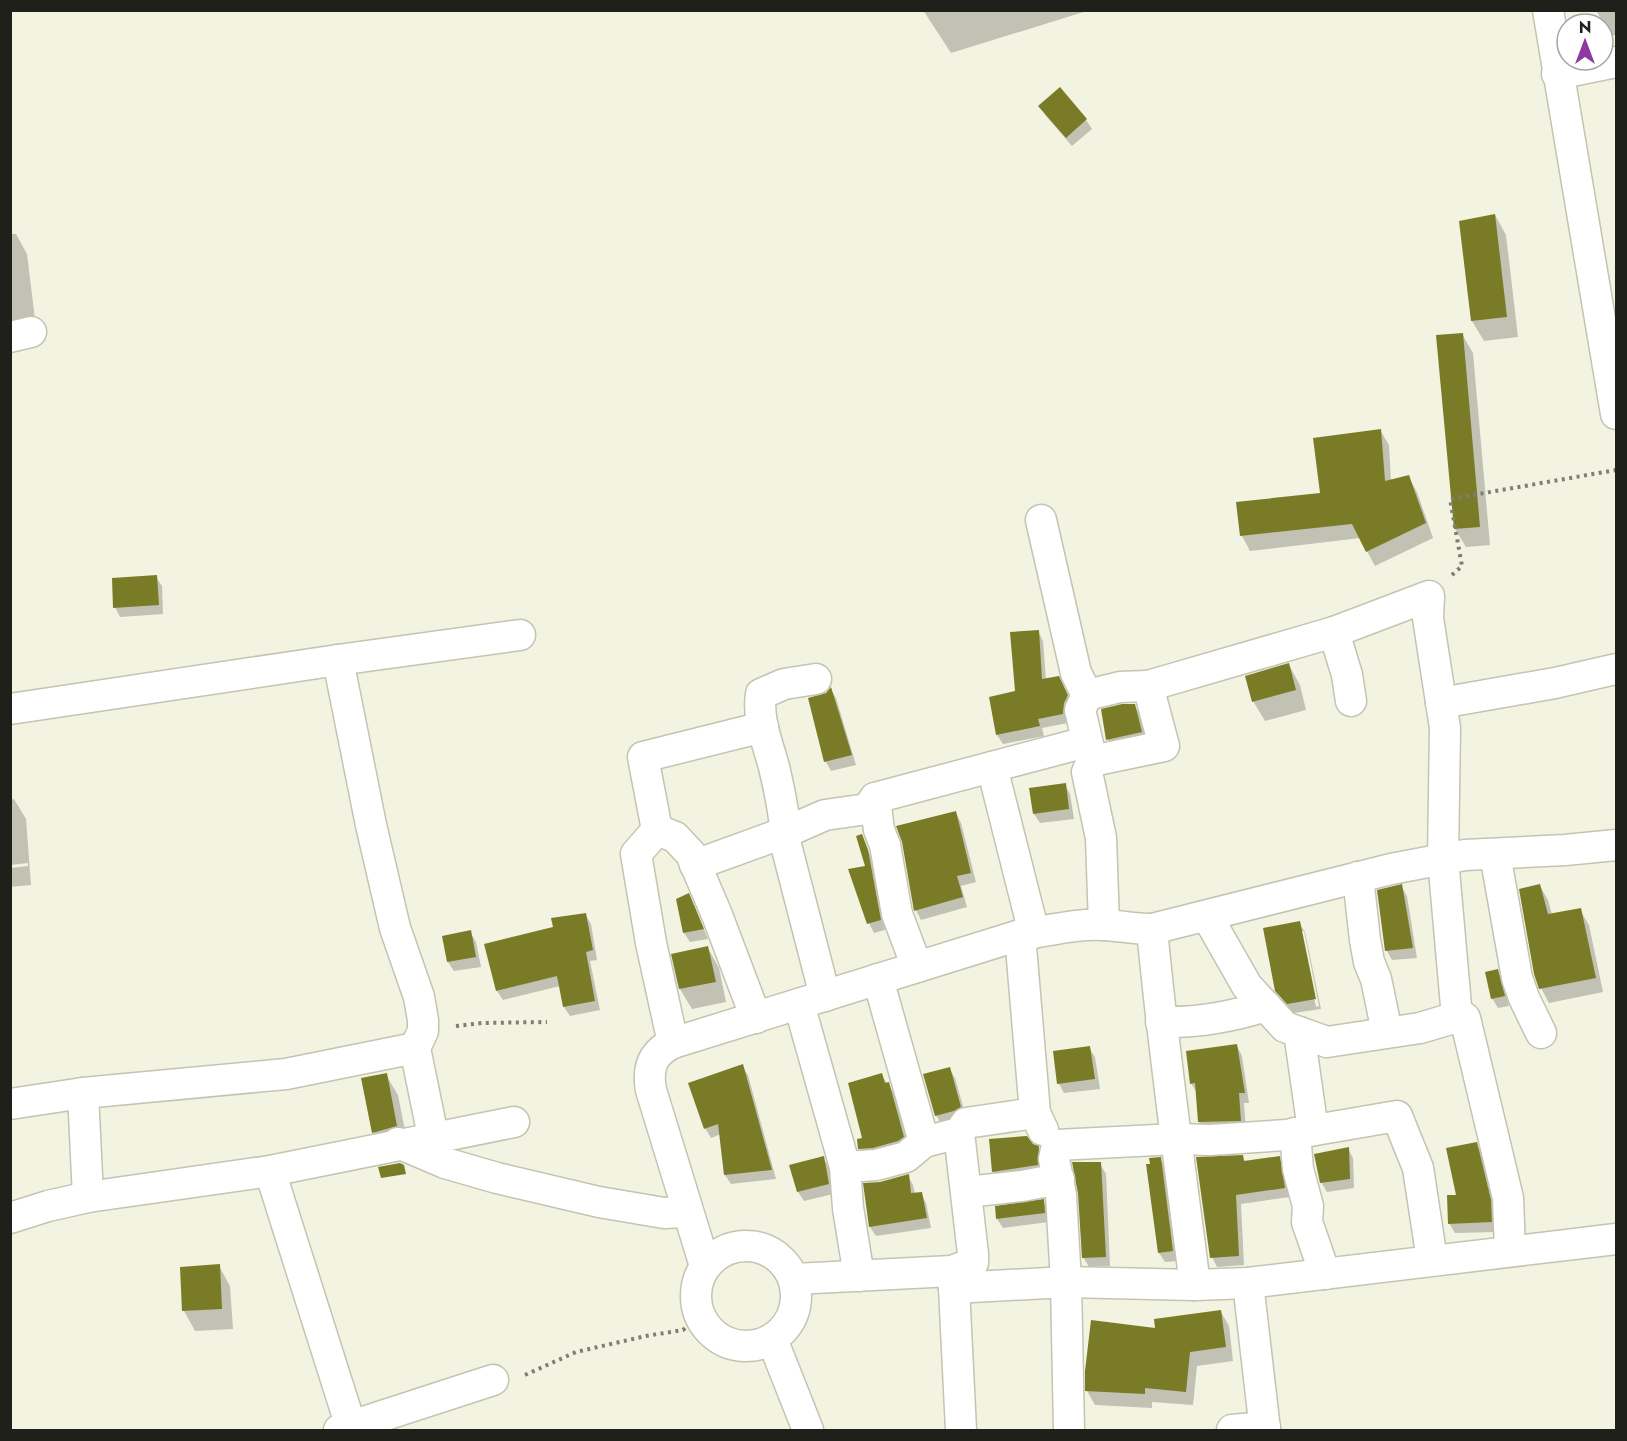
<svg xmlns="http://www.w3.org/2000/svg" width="1627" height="1441" viewBox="0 0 1627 1441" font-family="Jost,sans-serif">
<rect width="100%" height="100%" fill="#f2f3e1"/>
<g fill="#0003" fill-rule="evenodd">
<polygon points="923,10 1090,10 951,53"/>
<polygon points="1596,10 1616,10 1616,35 1610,36"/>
<polygon points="1040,106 1086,120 1092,129 1072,146 1046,116"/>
<polygon points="1495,215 1506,235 1518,337 1484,341 1472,321"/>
<polygon points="10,234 16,234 27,254 35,319 10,321"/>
<polygon points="1462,334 1473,353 1490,545 1466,547 1455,529"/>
<polygon points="1380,430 1389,445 1391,481 1408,477 1417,492 1433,538 1375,566 1360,538 1250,551 1242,536 1238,503 1322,494"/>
<polygon points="156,577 162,586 163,614 120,617 115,607"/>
<polygon points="1038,631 1043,641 1046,680 1064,688 1072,706 1068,723 1042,728 1044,736 1003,744 997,735 1016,692"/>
<polygon points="1289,665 1300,685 1306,710 1265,721 1253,701"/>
<polygon points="831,690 836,698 856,765 831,771 826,762 810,699 827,694"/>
<polygon points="1134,705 1140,715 1147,742 1113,749 1108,739"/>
<polygon points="1065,785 1070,794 1074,819 1040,823 1034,814"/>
<polygon points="14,799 26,819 31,885 10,887 10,868 28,866 28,863 10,865 10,800"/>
<polygon points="956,813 961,823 976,882 961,886 967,907 921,920 916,910"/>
<polygon points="862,836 873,861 885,930 874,933 869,923 867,867"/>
<polygon points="1401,886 1407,896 1417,958 1392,960 1387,951"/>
<polygon points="1540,886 1548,900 1552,915 1580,910 1589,925 1603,992 1549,1003 1541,988"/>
<polygon points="678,900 694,905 708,939 690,942 684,933"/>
<polygon points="585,914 591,924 597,960 590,961 600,1010 570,1016 564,1007 560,986 503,1000 497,991"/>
<path d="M1299 923 1305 932 1321 1009 1294 1013 1283 1001 1277 991ZM1301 931H1304L1319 1006 1316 1007Z"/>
<polygon points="470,932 476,942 481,967 454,971 448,962"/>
<polygon points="708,948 719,968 726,1002 692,1009 680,989"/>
<polygon points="1497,971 1503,980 1509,1006 1498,1008 1492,998"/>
<polygon points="1237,1046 1242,1056 1249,1103 1244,1103 1246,1130 1205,1132 1199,1122 1197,1093 1191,1083"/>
<polygon points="1089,1048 1095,1057 1100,1089 1064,1093 1059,1084"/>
<polygon points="742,1066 748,1075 776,1179 731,1184 725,1175 721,1134 711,1138 705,1128"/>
<polygon points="949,1068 955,1078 966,1117 942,1125 936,1115"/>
<polygon points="386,1075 398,1095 408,1146 385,1153 373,1132"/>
<polygon points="881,1075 894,1093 908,1147 865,1158 859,1148 864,1139"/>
<polygon points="1476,1144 1482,1153 1496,1211 1496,1232 1455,1233 1449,1223"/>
<polygon points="1032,1145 1038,1148 1044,1157 1042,1175 999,1181 993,1171"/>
<polygon points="1348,1149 1353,1158 1354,1188 1327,1192 1321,1182"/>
<polygon points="1242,1157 1246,1162 1279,1158 1284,1167 1290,1197 1241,1204 1244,1265 1217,1267 1212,1257"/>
<polygon points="823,1158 829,1167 833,1194 804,1201 798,1192 791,1166"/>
<polygon points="1160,1159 1166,1168 1178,1261 1165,1262 1159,1253"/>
<polygon points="1100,1164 1106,1174 1110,1266 1089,1267 1083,1257"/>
<polygon points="908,1176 913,1185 915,1194 921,1193 926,1203 931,1228 876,1236 870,1227 880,1183"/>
<polygon points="1043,1201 1049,1211 1049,1222 1003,1228 997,1219"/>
<polygon points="219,1266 230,1286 233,1329 195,1331 184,1311"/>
<polygon points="1221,1312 1229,1326 1233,1361 1197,1366 1193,1405 1152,1402 1152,1408 1095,1405 1087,1391 1156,1329"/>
</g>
<g fill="#7a7b27">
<polygon points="1060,87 1087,119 1066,138 1038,106"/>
<polygon points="1495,214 1507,317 1471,321 1459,221"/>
<polygon points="1463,333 1480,527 1454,529 1436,335"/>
<polygon points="1381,429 1385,481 1409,475 1426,523 1366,552 1352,524 1240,536 1236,502 1320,493 1313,438"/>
<polygon points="157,575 159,605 113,608 112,578"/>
<polygon points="1039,630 1042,679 1059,676 1068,695 1064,703 1063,714 1038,719 1040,726 996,735 989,697 1015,691 1010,632"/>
<polygon points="1289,663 1296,690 1252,702 1245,676"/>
<polygon points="831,687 852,755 824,762 808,698 826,693"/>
<polygon points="1122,704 1135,704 1142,732 1106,740 1101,709"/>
<polygon points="1066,783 1069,809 1033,814 1029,788"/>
<polygon points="956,811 971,873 957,876 963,897 914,911 902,842 896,826"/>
<polygon points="862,834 868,850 881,920 867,924 848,869 865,866 856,836"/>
<polygon points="1402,884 1413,948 1385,951 1377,890"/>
<polygon points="1540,884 1548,914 1581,908 1596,978 1539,989 1534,974 1519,889"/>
<polygon points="689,893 704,929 683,933 676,899"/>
<polygon points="586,913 593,950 586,952 595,1001 563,1007 557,976 496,991 484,944 553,927 551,918"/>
<polygon points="1300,921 1316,999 1287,1004 1275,991 1263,928"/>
<polygon points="471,930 476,957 447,962 442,936"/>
<polygon points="708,946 716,982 679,989 671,954"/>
<polygon points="1498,969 1505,996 1491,999 1485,972"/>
<polygon points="1237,1044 1245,1093 1239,1093 1241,1121 1198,1122 1195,1083 1190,1084 1186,1051"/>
<polygon points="1090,1046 1095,1079 1057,1084 1053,1051"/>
<polygon points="743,1064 772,1170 724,1175 718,1124 704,1129 688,1083"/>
<polygon points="950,1067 961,1107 954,1111 935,1116 923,1074"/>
<polygon points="387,1073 397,1126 372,1133 361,1078"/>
<polygon points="882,1073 885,1083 889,1082 904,1137 898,1141 873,1148 858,1149 857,1139 862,1138 848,1083"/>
<polygon points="1027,1136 1033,1144 1039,1146 1038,1165 992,1172 989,1139"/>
<polygon points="1477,1142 1491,1200 1492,1222 1448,1224 1447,1195 1456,1195 1446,1148"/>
<polygon points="1349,1147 1350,1179 1320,1183 1314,1154"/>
<polygon points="1243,1155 1244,1161 1280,1156 1285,1188 1236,1195 1239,1256 1210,1258 1196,1157"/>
<polygon points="824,1156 829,1184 797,1192 789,1165"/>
<polygon points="1161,1157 1173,1251 1158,1253 1146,1164 1150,1164 1149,1158"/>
<polygon points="1072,1162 1101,1162 1106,1257 1082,1258 1078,1194"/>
<polygon points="400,1163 404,1165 406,1174 381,1178 378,1167"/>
<polygon points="909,1174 911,1193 922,1192 927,1218 869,1227 863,1183 880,1182"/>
<polygon points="1044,1199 1045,1213 996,1219 995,1206"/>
<polygon points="220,1264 222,1309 182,1311 180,1267"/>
<polygon points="1221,1310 1226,1347 1190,1352 1186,1392 1145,1388 1145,1394 1085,1391 1085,1371 1091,1320 1155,1328 1154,1319"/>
</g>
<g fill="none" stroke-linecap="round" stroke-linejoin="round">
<g stroke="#c3c4b2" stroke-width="33">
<g id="minor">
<polyline points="1548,10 1616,414"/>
<polyline points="1557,74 1616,62"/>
<polyline points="10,337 31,332"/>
<polyline points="1041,520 1076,673 1087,695"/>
<polyline points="1334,632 1347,675 1351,701"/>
<polyline points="338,660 371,825 395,928 419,997 423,1020 423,1031 415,1048 433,1136"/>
<path d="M816 679 784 684 761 694C757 719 768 744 774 767 780 792 786 820 786 845L825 996"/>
<polyline points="1087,695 1080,710 1092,761 1087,772 1101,838 1104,925"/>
<polyline points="1087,695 1120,687 1148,686"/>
<polyline points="1441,703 1555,683 1616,669"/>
<polyline points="10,709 338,660 520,635"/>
<polyline points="1092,761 1164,746 1148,686 1334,632 1429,596 1428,618 1445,728 1443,859 1457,1017"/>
<polyline points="992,767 1034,933"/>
<polyline points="875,798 879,830 885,845 897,914 917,967"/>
<polyline points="657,830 636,854 651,943 673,1043"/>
<polyline points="657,830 675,837 691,854 717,915 756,1018"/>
<polyline points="657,830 643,757 763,727"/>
<polyline points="1495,854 1517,978 1524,998 1541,1033"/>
<polyline points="695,865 786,832 825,815 867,809 875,798 1086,742"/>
<polyline points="1358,877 1365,940 1369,962 1376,979 1387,1032"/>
<polyline points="1207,916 1247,986 1285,1027 1327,1042 1420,1028 1457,1017 1465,1018 1508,1198 1510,1251"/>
<path d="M1152 929C1163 1048 1180 1166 1195 1285"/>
<polyline points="1020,935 1035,1113 1043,1130"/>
<polyline points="878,979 924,1142 959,1133"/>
<polyline points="799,1004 845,1167 848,1208 859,1276"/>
<path d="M1161 1022C1197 1023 1231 1017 1266 1006"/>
<polyline points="1299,1032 1313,1130"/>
<polyline points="83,1093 88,1197"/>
<polyline points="10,1104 83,1093 286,1074 415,1048"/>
<polyline points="1295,1133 1298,1169 1308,1206 1307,1222 1325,1274"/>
<polyline points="398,1143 445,1163 497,1178 599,1202 664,1213 688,1212"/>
<polyline points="845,1167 876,1165 906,1157 924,1142"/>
<polyline points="270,1171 352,1430"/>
<polyline points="967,1192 1022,1186 1059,1179"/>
<polyline points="10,1218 48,1206 88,1197 270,1171 514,1122"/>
<circle cx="746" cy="1296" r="50"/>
<path d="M705 1266 651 1090C647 1068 652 1053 673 1043L1020 935C1048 931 1077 923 1105 925 1121 926 1136 929 1152 929L1391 869 1465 855 1565 850 1616 845"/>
<polyline points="952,1271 973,1263 973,1254 959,1133 966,1123 1035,1113"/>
<polyline points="794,1279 952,1271 954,1288 1066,1282 1195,1285 1248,1283 1616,1239"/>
<polyline points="1248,1283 1265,1430"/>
<polyline points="954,1288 961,1430"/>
<polyline points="772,1339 808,1430"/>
<polyline points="339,1430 493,1380"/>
<polyline points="1069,1430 1066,1282 1061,1195 1054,1159 1057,1145 1176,1139 1210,1140 1286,1135 1397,1116 1418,1168 1432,1260"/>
<polyline points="1232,1430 1265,1427"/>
</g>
</g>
<g stroke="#7e7f73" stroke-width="4" stroke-dasharray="3 4.5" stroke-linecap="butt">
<polyline points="1452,575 1462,566 1450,499 1616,470"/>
<polyline points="456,1026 482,1023 547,1022"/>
<polyline points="525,1375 576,1352 646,1336 683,1330 699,1314"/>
</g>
<use href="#minor" stroke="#fff" stroke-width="30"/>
</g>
<rect width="1627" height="1441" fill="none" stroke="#1f2019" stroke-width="24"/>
<g transform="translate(1585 42)"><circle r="28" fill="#ffffff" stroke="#a5a6a3" stroke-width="1.5"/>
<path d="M0-4.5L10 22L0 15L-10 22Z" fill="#8f37a3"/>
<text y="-9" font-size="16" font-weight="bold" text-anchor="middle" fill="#1f2019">N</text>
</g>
</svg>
